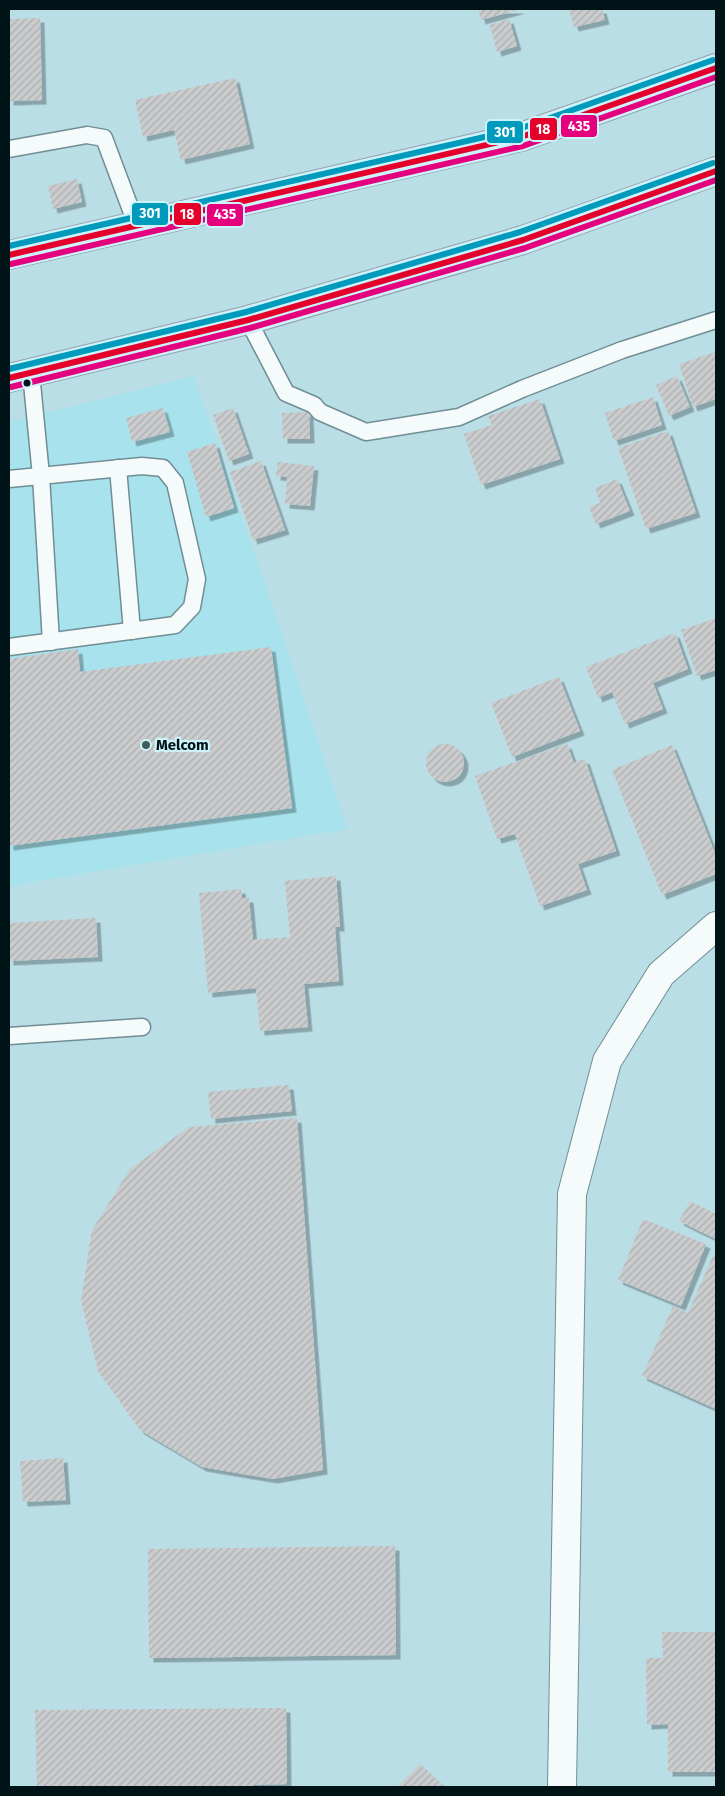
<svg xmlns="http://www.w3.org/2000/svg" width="725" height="1796" viewBox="0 0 725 1796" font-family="'Fira Sans',sans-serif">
<defs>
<pattern id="building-hatch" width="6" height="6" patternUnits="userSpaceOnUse" patternTransform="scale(1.25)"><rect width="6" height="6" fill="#cacccd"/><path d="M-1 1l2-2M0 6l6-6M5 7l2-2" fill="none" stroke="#acaeaf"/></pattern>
<filter id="shadow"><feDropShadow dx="4.5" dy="4.5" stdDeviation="0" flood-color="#0004"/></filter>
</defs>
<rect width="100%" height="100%" fill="#badee6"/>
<polygon fill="#a7e2ed" points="194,376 348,829 9,886 9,422"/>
<g fill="url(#building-hatch)" filter="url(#shadow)">
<polygon points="478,9 521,9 481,20"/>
<polygon points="569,9 602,9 605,20 574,27"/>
<polygon points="40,18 42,100 9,101 9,19"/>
<polygon points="509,19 517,46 497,52 490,25"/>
<polygon points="235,78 250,144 181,160 174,130 143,137 135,100"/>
<polygon points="77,179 82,202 53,209 48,186"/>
<polygon points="716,352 716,399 693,407 679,364"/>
<polygon points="677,376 690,407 669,416 656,385"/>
<polygon points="653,397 662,425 614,441 605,413"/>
<polygon points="540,399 560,459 481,485 464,434 492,425 488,416"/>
<polygon points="163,408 170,432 132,442 126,418"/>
<polygon points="233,408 249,454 229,461 213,415"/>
<polygon points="309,412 310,439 283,439 282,413"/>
<polygon points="668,431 696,513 646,529 618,448"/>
<polygon points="215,443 234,508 206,517 187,452"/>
<polygon points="261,461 285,530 253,540 230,472"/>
<polygon points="278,462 314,466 310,506 285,504 287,477 276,476"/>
<polygon points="617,479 630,511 596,524 589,507 600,503 595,488"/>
<polygon points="716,618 716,670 697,676 681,630"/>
<polygon points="675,633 688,669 653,683 663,709 625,724 612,692 598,698 586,667"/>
<polygon points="271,647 292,808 9,846 9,659 78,649 80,672"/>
<polygon points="559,677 580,731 512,757 491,703"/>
<polygon points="567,744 574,763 585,759 616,851 578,864 587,890 540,906 515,834 497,839 475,776"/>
<circle cx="445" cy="763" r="19"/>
<polygon points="672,745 716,856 716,874 662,895 612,770"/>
<polygon points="336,876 340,927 335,927 339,981 304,984 308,1027 260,1031 256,988 208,993 199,893 241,889 242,898 249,898 253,940 290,937 285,881"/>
<polygon points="96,918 98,957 9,961 9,923"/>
<polygon points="289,1085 292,1111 211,1119 208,1092"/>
<polygon points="297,1118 323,1470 273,1479 202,1467 140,1430 98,1371 81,1301 92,1230 130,1169 189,1127"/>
<polygon points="690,1201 716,1214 716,1239 679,1221"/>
<polygon points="643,1219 706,1244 681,1306 618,1280"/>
<polygon points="713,1256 716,1257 716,1409 642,1376 673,1306 688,1313"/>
<polygon points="63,1458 66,1500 23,1502 20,1461"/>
<polygon points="395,1546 396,1655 149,1658 148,1549"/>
<polygon points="662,1632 716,1632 716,1772 668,1772 668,1724 647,1725 646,1658 663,1658"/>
<polygon points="286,1708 287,1784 253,1785 253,1787 190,1787 190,1786 159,1787 37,1787 35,1710"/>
<polygon points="420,1764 445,1787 397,1787"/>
</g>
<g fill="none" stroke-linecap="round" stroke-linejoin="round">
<g stroke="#708e94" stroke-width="19">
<g id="service">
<polyline points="9,149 87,135 104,138 137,226"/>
<polyline points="248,320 286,393 314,405 320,412 366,432 459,417 522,389 622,350 716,320"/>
<polyline points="31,373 41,476 51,642"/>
<polyline points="118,468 132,631"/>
<polyline points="9,479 142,466 163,468 175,483 197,579 192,607 175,625 9,647"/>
<polyline points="9,1036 142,1027"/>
</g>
</g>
<g stroke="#708e94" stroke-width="30">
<polyline id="minor" points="562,1787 572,1194 607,1061 661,974 716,926"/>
</g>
<g stroke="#8fa3b2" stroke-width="30">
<g id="trunk">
<polyline points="9,255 521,137 716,68"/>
<polyline points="9,378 248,320 523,240 716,171"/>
</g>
</g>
<use href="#service" stroke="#f5fafb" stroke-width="16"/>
<use href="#minor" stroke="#f5fafb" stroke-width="28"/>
<use href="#trunk" stroke="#dae2ec" stroke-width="28"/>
<g stroke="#cdf4fb" stroke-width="10">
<g id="bus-1">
<polyline points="9,255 521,137 716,68"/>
<polyline points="9,378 248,320 523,240 716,171"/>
</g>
</g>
<g stroke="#cdf4fb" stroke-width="10">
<g id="bus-2">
<polyline points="11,264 523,146 716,77"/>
<polyline points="11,387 250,328 525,248 716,180"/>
</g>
</g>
<g stroke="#cdf4fb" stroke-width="10">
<g id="bus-3">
<polyline points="9,246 519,129 713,60"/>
<polyline points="9,369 246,312 520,232 713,163"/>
</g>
</g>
<use href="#bus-1" stroke="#e4002b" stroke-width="6"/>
<use href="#bus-2" stroke="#e5007d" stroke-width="6"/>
<use href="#bus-3" stroke="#009abc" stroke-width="6"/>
</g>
<circle fill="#001317" stroke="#cdf4fb" stroke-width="2" cx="27" cy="383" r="4.5"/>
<circle fill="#415a5f" stroke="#cdf4fb" stroke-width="2" cx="146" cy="745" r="5"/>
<g text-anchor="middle" stroke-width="4.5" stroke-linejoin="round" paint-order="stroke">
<g font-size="15" font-weight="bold" fill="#001317" stroke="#cdf4fb" text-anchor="start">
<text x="156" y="750">Melcom</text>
</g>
</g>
<g stroke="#cdf4fb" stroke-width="2">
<rect x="560" y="114" width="38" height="24" rx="5" fill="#e5007d"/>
<rect x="529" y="117" width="29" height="24" rx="5" fill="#e4002b"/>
<rect x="486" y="120" width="38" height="24" rx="5" fill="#009abc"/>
<rect x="131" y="202" width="38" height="24" rx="5" fill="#009abc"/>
<rect x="173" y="202" width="29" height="24" rx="5" fill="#e4002b"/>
<rect x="206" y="203" width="38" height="24" rx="5" fill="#e5007d"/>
</g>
<g font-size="14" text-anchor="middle" font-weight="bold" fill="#fff">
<text x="579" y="131">435</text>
<text x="543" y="134">18</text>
<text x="505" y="137">301</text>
<text x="150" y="218">301</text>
<text x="187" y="219">18</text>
<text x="225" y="219">435</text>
</g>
<rect width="725" height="1796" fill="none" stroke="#001317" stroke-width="20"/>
</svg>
